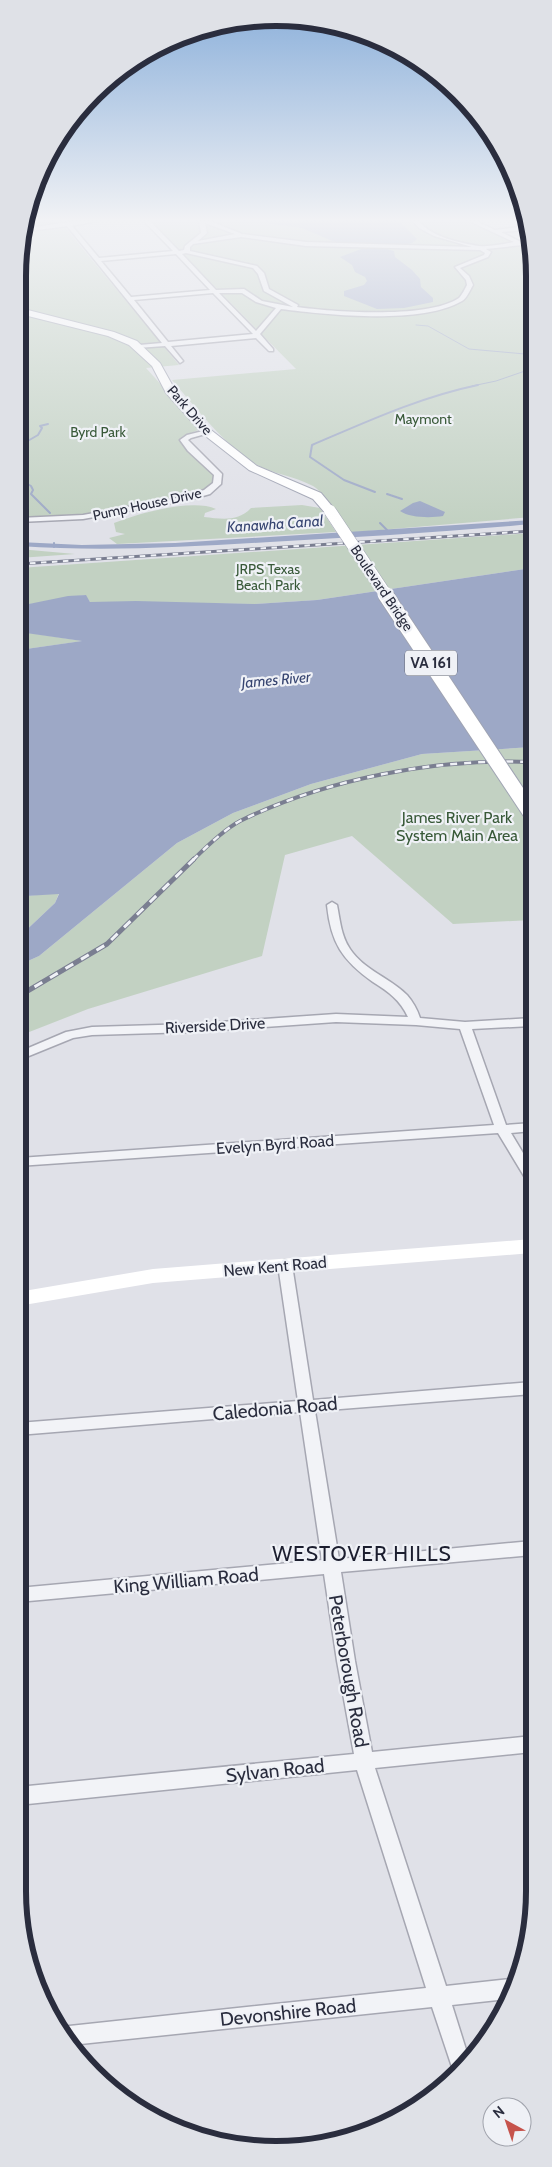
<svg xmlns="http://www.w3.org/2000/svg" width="552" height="2167" viewBox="0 0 552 2167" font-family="Cabin,sans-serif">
<rect width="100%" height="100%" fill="#e0e1e8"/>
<g fill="#c2d1c2">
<path d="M27 221H88L63 225 179 365 146 368 201 429 183 436 179 441 211 470 215 479C208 491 196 494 184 497 130 506 75 520 19 518L20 242Z"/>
<path d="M150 221H465L532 249V517L345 533C338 521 326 493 313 486 293 475 269 474 249 460 219 438 196 408 172 380L296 369Z"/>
<path d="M302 505 320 508 336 532 117 544 109 538 125 534 116 532 114 523C137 514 192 498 216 509L205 513 204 517C222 519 238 522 251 508Z"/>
<polygon points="532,533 532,568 317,600 255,604 90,602 85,595 19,606 19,568"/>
<polygon points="19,549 75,554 19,558"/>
<polygon points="19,632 23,632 83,641 19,650"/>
<polygon points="532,747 532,920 453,924 352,836 285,855 262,956 88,1009 19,1036 19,965 39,956 177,843 233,813 311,784 422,754"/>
<polygon points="59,893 55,903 19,937 19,898 26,896"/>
</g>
<g fill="#9da8c6">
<polygon points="264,221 399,221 417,239 412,243 402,245 337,243 302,228 271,224"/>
<polygon points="383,248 394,251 395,257 412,270 420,279 421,287 433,298 433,302 404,308 377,309 344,296 344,291 364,285 367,281 365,277 355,272 352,265 340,257 361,249"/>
<path d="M420 501 445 512 443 516C431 518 410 518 400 511L413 503Z"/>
<polygon points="532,568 532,747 422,754 311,784 233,813 177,843 39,956 19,965 19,937 55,903 59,894 26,896 19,898 19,650 82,641 19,632 19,606 68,596 86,595 90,602 136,601 255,604 317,600"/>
</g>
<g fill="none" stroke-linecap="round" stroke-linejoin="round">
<g stroke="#9da8c6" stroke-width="1">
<polyline points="416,325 428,326 469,349 525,354 532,357"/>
<polyline points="472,386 496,381 525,371 532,366"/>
</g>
<g stroke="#9da8c6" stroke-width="2">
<polyline points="19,446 38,435 42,428 40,426 48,424"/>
<polyline points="19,449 27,457 21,461 25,470 23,472 26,475 24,482 31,486 33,490 31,494 50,513"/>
<path d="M375 492 344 480 310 457 312 445C366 422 420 397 478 385"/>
<polyline points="387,494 402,499"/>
<polyline points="380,523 390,533"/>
<polyline points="54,543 54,547"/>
</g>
<path fill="#9da8c6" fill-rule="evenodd" d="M532 520V524C445 532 357 537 270 542 186 547 103 552 19 546V542L82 545 175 543Z"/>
<g stroke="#a6a7b2" stroke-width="3">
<g id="street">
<path d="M96 221 72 226 99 258 173 251 144 221H150L179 251 184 250 185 246 201 233 199 221H210L242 234 306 242 472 247 434 236 419 228 413 221H419C431 237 460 243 479 246 490 247 504 244 514 242L469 221H476L495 230 527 226 528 230 501 232 521 242 532 240V244L486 249 491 252 488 257 460 268 469 276 473 285C470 290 467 298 462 301 421 325 328 315 281 309L260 334 273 349V351H269L256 338 171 346 183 361 180 363 165 346 137 348 139 345 162 343 67 226 23 232 24 229 68 222ZM205 223 235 234 198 241 207 233ZM241 237 306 246 480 250 485 253 484 255 455 267 466 280 467 285C465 289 462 295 459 298 428 319 334 312 297 307L298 305 269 289 264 273 257 266 190 251V247L193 244ZM186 253 253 268 258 274 264 291 293 307 262 301 244 289 216 290 182 254ZM176 254 210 290 131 297 101 261ZM213 293 253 334 168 342 134 300ZM219 293H242L256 302 276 308 256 331Z"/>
<polygon points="207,430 209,431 209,433 191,438 188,440 222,474 221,484 210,494 189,500 83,519 19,522 19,518 83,515 188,496 204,490 213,483 214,475 188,451 180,440 187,435"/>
<path d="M332 902 337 905C340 920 341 936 350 949 364 970 390 978 407 995 413 1002 417 1009 420 1018L465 1022 532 1018V1026L472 1029 506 1125 532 1123V1131L511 1133 532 1168V1182L527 1181 498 1133 18 1166 19 1158 494 1125 460 1029 416 1025 336 1022 191 1032 92 1035 73 1038 19 1060V1052L66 1032 92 1027 191 1024 336 1014 408 1017C400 1000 389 992 373 982 342 960 331 943 327 905Z"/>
<polygon points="285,1260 290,1261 292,1265 313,1400 532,1382 532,1394 315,1411 339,1559 532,1541 532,1555 341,1572 355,1661 372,1752 532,1736 532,1752 375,1768 446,1986 510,1979 513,1980 507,1999 452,2005 468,2056 454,2073 432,2007 71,2045 60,2027 426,1988 357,1770 18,1805 18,1787 354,1754 337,1661 324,1574 18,1602 18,1588 322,1560 300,1412 18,1435 18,1423 298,1401 278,1265 280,1261"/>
</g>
</g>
<g stroke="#a0a4b3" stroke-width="2">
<polygon id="primary" points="20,308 114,332 137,341 160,363 175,390 211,430 257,466 321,493 336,511 330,515 326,514 313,499 249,470 203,434 166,393 152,366 129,345 108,336 20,314"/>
</g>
<use href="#street" fill="#f2f3f7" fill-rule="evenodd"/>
<polygon fill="#fff" fill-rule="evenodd" points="532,1239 532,1253 153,1283 18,1306 18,1292 153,1269"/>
<use href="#primary" fill="#fff" fill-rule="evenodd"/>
<g stroke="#7a7e91" stroke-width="3">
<polyline id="rail-far2" points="19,564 532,531"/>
</g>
<g stroke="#7a7e91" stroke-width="4">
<path id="rail-far1" d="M193 860C205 848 225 829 240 821 326 779 436 758 532 762"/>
</g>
<g stroke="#7a7e91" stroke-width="5">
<polyline id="rail" points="19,996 107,944 194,859"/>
</g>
<use href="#rail-far2" stroke="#eff1f6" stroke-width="2" stroke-dasharray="5.5" stroke-linecap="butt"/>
<use href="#rail-far1" stroke="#eff1f6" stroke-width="2.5" stroke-dasharray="7" stroke-linecap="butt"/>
<use href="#rail" stroke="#eff1f6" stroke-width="3" stroke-dasharray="9" stroke-linecap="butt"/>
<g stroke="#a0a4b3" stroke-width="13" stroke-linecap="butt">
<polyline id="primary-bridge-far1" points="330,511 386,595"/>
</g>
<g stroke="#a0a4b3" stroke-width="17" stroke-linecap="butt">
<polyline id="primary-bridge" points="385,594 532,815"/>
</g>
<use href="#primary-bridge-far1" stroke="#fff" stroke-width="12"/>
<use href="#primary-bridge" stroke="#fff" stroke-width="15"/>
</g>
<linearGradient id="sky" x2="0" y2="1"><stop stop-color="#8aafda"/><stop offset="0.42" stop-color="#f1f2f5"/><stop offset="1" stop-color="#f1f2f5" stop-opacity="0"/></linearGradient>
<rect width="552" height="524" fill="url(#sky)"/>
<g text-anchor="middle" stroke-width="4.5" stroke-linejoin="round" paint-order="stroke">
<g font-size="14" fill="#2a2d3e" stroke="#eff1f6">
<text transform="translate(190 410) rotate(49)" y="5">Park Drive</text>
<text transform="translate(147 504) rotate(-12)" y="5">Pump House Drive</text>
<text transform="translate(382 588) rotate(56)" y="5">Boulevard Bridge</text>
</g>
<g font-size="14" fill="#385938" stroke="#eff1f6">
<text x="423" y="424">Maymont</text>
<text x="98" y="437">Byrd Park</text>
<text x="268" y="574">JRPS Texas<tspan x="268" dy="16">Beach Park</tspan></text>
</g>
<g font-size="15" font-style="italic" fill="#364470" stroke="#eff1f6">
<text transform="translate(275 524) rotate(-4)" y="5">Kanawha Canal</text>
<text transform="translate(276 680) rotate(-5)" y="5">James River</text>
</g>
<rect fill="#eff1f6" stroke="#656875" stroke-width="1" x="405" y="650.5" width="52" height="25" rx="4"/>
<g font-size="15" font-weight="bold" fill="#2a2d3e">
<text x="431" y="668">VA 161</text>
</g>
<g font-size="16" fill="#385938" stroke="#eff1f6">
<text x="457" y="823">James River Park<tspan x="457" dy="18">System Main Area</tspan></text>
</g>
<g font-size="16" fill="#2a2d3e" stroke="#eff1f6">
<text transform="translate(215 1025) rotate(-3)" y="6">Riverside Drive</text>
<text transform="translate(275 1144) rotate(-4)" y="6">Evelyn Byrd Road</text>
<text transform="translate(275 1266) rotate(-5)" y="6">New Kent Road</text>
</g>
<g font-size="19" fill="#2a2d3e" stroke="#eff1f6">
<text transform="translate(275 1408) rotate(-5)" y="7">Caledonia Road</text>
<text transform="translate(186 1580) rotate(-5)" y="7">King William Road</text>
<text transform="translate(349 1671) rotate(80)" y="7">Peterborough Road</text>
<text transform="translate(275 1770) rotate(-6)" y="7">Sylvan Road</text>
<text transform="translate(288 2012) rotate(-6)" y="7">Devonshire Road</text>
</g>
<g font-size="21" letter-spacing="1" fill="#1c1e2f" stroke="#eff1f6">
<text x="362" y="1561">WESTOVER HILLS</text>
</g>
</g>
<path d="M0 0H552V2167H0ZM276 26H276A250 250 0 0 1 526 276V1891A250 250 0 0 1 276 2141H276A250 250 0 0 1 26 1891V276A250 250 0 0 1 276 26Z" fill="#dfe1e7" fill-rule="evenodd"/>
<path fill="none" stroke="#2a2d3e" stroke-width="6" d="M276 26H276A250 250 0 0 1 526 276V1891A250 250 0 0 1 276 2141H276A250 250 0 0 1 26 1891V276A250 250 0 0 1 276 26Z"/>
<g transform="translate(507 2122) rotate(320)"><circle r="24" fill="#eff1f6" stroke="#a0a3ac"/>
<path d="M0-4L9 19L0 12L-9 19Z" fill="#c6534c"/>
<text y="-8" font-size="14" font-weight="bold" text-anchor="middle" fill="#2a2d3e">N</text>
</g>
</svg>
